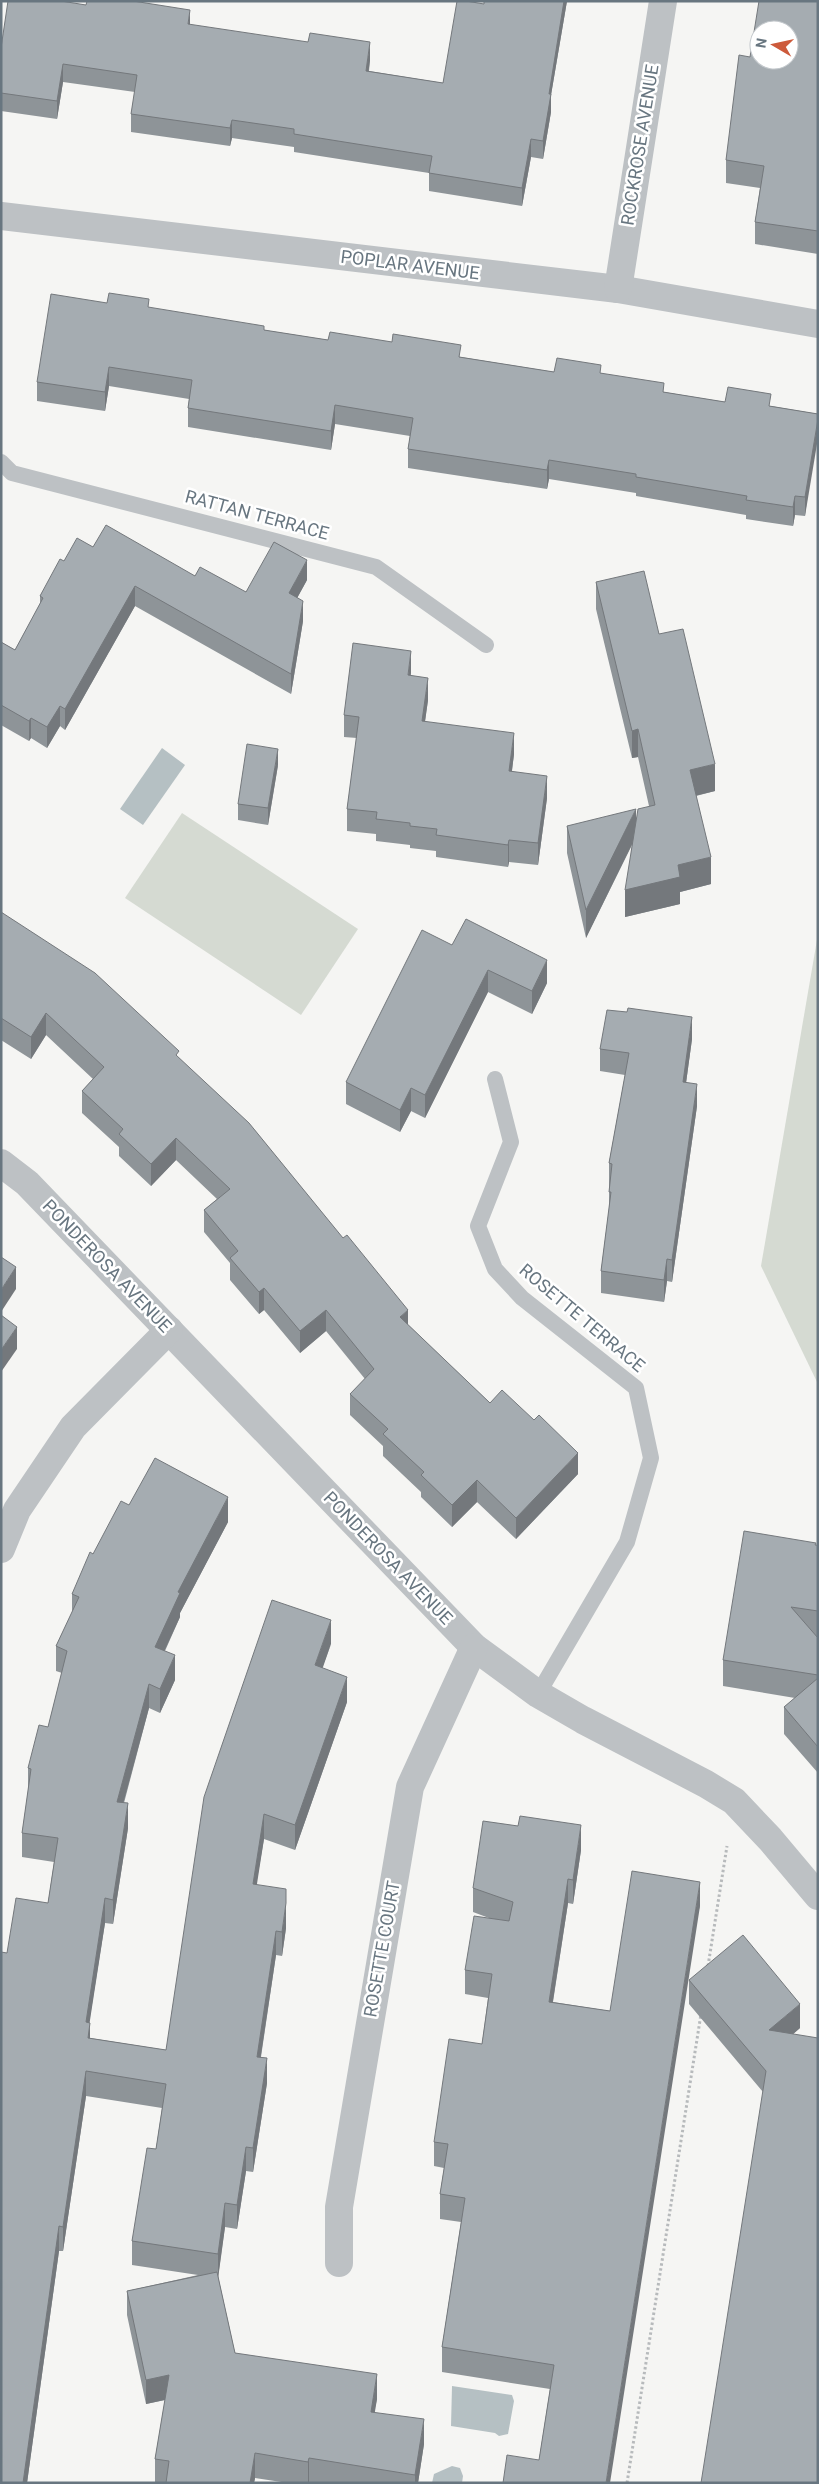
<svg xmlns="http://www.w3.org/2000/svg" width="819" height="2484" viewBox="0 0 819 2484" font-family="Roboto,sans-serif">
<rect width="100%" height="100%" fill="#f5f5f3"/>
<g fill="#d5dad2">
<polygon points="182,813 358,929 301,1015 125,898"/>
<polygon points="818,934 818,1384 761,1266"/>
</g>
<g fill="#b5c0c3">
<polygon points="162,748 185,765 143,825 120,809"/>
<polygon points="452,2386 512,2395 514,2401 508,2434 499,2436 495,2433 451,2426"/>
<polygon points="452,2466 460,2468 463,2476 462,2483 432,2483 434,2474"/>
</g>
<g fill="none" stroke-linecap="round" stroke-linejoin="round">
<g stroke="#b7babc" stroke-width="3" stroke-dasharray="2.5 2.5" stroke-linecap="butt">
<polyline points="708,1966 727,1846"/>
<polyline points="627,2483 701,2014"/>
</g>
<g stroke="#bdc1c4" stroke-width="16">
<polyline points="1,462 12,473 376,567 486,645"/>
<polyline points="495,1079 511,1142 478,1226 495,1269 522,1298 636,1388 651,1458 627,1542 538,1694"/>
</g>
<g stroke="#bdc1c4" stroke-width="28">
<polyline points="1,216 618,289 818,324"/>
<polyline points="618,289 663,1"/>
<polyline points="1,1163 27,1183 474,1647 538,1694 583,1720 706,1784 734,1801 770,1839 818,1896"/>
<polyline points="1,1549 17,1510 73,1427 169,1330"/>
<polyline points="339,2263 339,2207 410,1787 474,1647"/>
</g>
</g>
<g fill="#8e9498">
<polygon points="484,1 567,1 551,95 551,112 543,159 531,157 522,206 429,191 429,173 294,152 294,147 232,138 230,146 131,132 131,114 135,92 63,82 57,119 1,111 1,48 190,25 370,60 369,71 443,83 484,4"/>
<polygon points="818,1 818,254 755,244 755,222 760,188 726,183 726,160 750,57"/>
<polygon points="107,303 149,308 264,330 328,340 461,357 554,372 601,373 664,392 725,402 771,406 818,414 805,516 795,515 793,526 746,519 746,515 636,496 636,493 549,479 547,489 408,468 408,449 410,436 335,424 331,450 188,427 188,408 189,399 109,386 105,411 37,401 37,382"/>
<polygon points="93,547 195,576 246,592 307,580 297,598 303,621 291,694 135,606 65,730 60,726 47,748 31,738 29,741 1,725 1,642 15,650 40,604 40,596 64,561"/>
<polygon points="596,582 659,634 715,791 696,796 711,884 680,892 680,904 625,917 632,845 586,938 567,853 567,826 636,818 649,806 638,757 632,758 596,609"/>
<polygon points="411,673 410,676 428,700 425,721 514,754 512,771 547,798 538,865 509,862 508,867 436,857 436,851 410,848 410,845 376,841 376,834 347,831 347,809 357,738 344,737 344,715"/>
<polygon points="278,765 268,825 238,820 238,804"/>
<polygon points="1,912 179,1058 408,1325 490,1403 578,1474 516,1539 477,1502 452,1527 421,1497 421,1492 383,1456 383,1446 350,1415 350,1394 365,1379 326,1331 300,1353 264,1310 259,1314 230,1280 230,1263 204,1232 204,1210 217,1199 176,1160 151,1186 119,1156 119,1147 82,1113 82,1091 93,1079 46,1035 31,1059 1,1040"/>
<polygon points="452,945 547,983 532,1014 488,992 425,1118 411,1111 400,1132 346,1104 346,1082"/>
<polygon points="692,1039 686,1083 697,1106 672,1282 667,1281 664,1302 601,1293 601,1271 609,1209 609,1163 625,1075 600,1071 600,1049"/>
<polygon points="129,1505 228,1522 180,1613 180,1617 165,1651 175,1680 160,1713 149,1708 124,1803 128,1828 113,1924 105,1923 89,2023 90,2038 166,2050 331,1644 322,1668 347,1702 295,1850 264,1839 256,1885 286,1928 282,1956 276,1955 261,2057 267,2083 253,2172 246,2171 237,2229 225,2227 218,2276 235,2353 377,2399 374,2412 424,2444 418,2483 288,2483 255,2478 254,2483 155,2483 155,2459 165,2400 146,2404 127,2315 127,2291 198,2275 132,2265 132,2241 156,2149 162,2108 86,2096 63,2251 59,2251 27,2483 1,2483 7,1953 48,1903 54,1862 22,1857 22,1833 28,1792 28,1768 48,1727 62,1673 56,1671 56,1646 72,1613 72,1594 93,1554"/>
<polygon points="816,1545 818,1545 818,1773 784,1734 784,1707 795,1698 723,1686 723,1660"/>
<polygon points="581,1850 573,1904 568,1903 553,2002 610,2011 700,1906 539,2460 550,2389 442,2372 442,2347 461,2222 440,2219 440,2194 444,2168 434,2166 434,2142 482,2044 488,1998 465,1994 465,1970 489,1918 473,1912 473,1888"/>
<polygon points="689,1980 800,2028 793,2034 763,2092 689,2004"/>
</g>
<g fill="#74787c">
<polygon points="564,1 567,1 551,95 551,112 543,159 543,141 549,94"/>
<polygon points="190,10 190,28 188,24"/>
<polygon points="370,42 370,60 366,89 366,71"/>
<polygon points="63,64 63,82 57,119 57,101"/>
<polygon points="232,120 232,138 230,146 230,128"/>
<polygon points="531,139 531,157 522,206 522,188"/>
<polygon points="109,367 109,386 105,411 105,392"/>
<polygon points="335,405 335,424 331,450 331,431"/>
<polygon points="818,419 818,438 805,516 805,497"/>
<polygon points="549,460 549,479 547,489 547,470"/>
<polygon points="795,496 795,515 793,526 793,507"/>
<polygon points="307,560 307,580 289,613 289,593"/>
<polygon points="135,586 135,606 65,730 65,709"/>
<polygon points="303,601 303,621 291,694 291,674"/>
<polygon points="411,651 411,673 408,697 408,675"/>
<polygon points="428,678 428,700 422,743 422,721"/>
<polygon points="60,706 60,726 47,748 47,727"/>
<polygon points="31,718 31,738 29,741 29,721"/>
<polygon points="638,729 638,757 632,758 632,731"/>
<polygon points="514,733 514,754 509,793 509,771"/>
<polygon points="278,749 278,765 268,825 268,808"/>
<polygon points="715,764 715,791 690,797 690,770"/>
<polygon points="547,776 547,798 538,865 538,843"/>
<polygon points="636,809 636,836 586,938 586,910"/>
<polygon points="509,840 509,862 508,867 508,845"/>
<polygon points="711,857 711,884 680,892 680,904 625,917 625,890 678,865"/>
<polygon points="547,960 547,983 532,1014 532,991"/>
<polygon points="488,970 488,992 425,1118 425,1095"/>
<polygon points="46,1013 46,1035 31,1059 31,1037"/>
<polygon points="692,1017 692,1039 683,1105 683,1082"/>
<polygon points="697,1084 697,1106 672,1282 672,1260"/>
<polygon points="411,1088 411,1111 400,1132 400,1110"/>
<polygon points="176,1138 176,1160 151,1186 151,1164"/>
<polygon points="667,1259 667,1281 664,1302 664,1280"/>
<polygon points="16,1267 16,1289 1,1312 1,1290"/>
<polygon points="264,1288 264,1310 259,1314 259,1292"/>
<polygon points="326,1310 326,1331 300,1353 300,1331"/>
<polygon points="408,1310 408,1332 400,1317"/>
<polygon points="17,1327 17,1349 1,1372 1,1350"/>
<polygon points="578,1453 578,1474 516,1539 516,1518"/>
<polygon points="477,1480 477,1502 452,1527 452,1505"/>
<polygon points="228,1497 228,1522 180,1613 180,1617 155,1671 155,1647 178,1592"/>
<polygon points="331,1620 331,1644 315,1690 315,1665"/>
<polygon points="175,1655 175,1680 160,1713 160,1689"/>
<polygon points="347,1677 347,1702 295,1850 295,1825"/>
<polygon points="149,1684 149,1708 117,1826 117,1802"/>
<polygon points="128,1803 128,1828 113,1924 113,1900"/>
<polygon points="264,1814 264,1839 253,1909 253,1884"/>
<polygon points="581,1825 581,1850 573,1904 573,1880"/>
<polygon points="568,1879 568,1903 549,2026 549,2002"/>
<polygon points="700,1882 700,1906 610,2483 606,2483"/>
<polygon points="105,1898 105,1923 86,2046 86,2022"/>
<polygon points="286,1903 286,1928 282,1956 282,1932"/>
<polygon points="276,1931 276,1955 257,2081 257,2057"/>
<polygon points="800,2004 800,2028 769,2055 769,2030"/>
<polygon points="90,2023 90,2047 88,2038"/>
<polygon points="267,2058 267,2083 253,2172 253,2148"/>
<polygon points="86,2071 86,2096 63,2251 63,2227"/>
<polygon points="246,2147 246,2171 237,2229 237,2205"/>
<polygon points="225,2203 225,2227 218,2279 218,2254"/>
<polygon points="59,2226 59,2251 27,2483 23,2483"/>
<polygon points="377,2374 377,2399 371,2436 371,2412"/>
<polygon points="169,2375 169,2399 146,2404 146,2380"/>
<polygon points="424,2419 424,2444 418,2483 415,2483 415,2475"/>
<polygon points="255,2453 255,2478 254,2483 250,2483"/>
<polygon points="309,2458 309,2482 308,2483 308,2462"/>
</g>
<g fill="#a5acb1" stroke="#74787c" fill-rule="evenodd">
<polygon points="8,1 61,1 86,5 87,1 133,1 190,10 188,24 308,42 310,33 370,42 366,71 443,83 457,1 466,1 484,4 484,1 564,1 549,94 551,94 543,141 531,139 522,188 429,173 432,156 294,134 294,129 232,120 230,128 131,114 137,75 63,64 57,101 1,93 1,48"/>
<path d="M759 1H818V231L755 222 764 166 726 160 739 55 750 57ZM759 30H789V60H759Z"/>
<polygon points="109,293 149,299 148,307 264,326 264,330 328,340 330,332 392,342 393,334 461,345 459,357 554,372 557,358 601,365 600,373 664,383 663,392 725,402 728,387 771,394 769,406 818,414 818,419 805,497 795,496 793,507 746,500 747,496 636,477 636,474 549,460 547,470 408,449 413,418 335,405 331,431 188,408 192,380 109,367 105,392 37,382 51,294 107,303"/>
<polygon points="106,525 195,576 200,567 246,592 274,542 307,560 289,593 303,601 291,674 135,586 65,709 60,706 47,727 31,718 29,721 1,705 1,642 15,650 43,598 40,596 60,559 64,561 77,538 93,547"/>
<polygon points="644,571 659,634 683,629 715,764 690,770 711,857 678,865 680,877 625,890 638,809 655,805 638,729 632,731 596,582"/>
<polygon points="353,643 411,651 408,675 428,678 422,721 514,733 509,771 547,776 538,843 509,840 508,845 436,835 437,829 410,826 410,823 376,819 377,812 347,809 359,717 344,715"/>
<polygon points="247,744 278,749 268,808 238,804"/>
<polygon points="636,809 586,910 567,826"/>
<polygon points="1,912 95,973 179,1051 176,1055 249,1123 343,1238 347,1235 408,1310 400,1317 490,1403 502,1390 534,1420 539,1415 578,1453 516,1518 477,1480 452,1505 421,1475 424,1472 383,1434 388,1429 350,1394 374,1369 326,1310 300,1331 264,1288 259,1292 230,1258 238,1251 204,1210 230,1189 176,1138 151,1164 119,1134 123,1129 82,1091 104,1067 46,1013 31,1037 1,1018"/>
<polygon points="466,919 547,960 532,991 488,970 425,1095 411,1088 400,1110 346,1082 422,930 452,945"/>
<polygon points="628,1008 692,1017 683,1082 697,1084 672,1260 667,1259 664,1280 601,1271 611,1192 609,1192 612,1164 609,1163 629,1053 600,1049 607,1010 627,1012"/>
<polygon points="1,1257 16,1267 1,1290"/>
<polygon points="1,1315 17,1327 1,1350"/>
<polygon points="155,1458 228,1497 178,1592 180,1593 155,1647 175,1655 160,1689 149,1684 117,1802 128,1803 113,1900 105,1898 86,2022 90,2023 88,2038 166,2050 204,1797 272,1600 331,1620 315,1665 347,1677 295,1825 264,1814 253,1884 286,1889 286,1903 282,1932 276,1931 257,2057 267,2058 253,2148 246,2147 237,2205 225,2203 218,2254 132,2241 147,2148 156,2149 166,2084 86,2071 63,2227 59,2226 23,2483 1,2483 1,1952 7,1953 16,1898 48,1903 58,1838 22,1833 31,1769 28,1768 39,1725 48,1727 67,1651 56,1646 79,1597 72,1594 90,1552 93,1554 121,1501 129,1505"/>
<polygon points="744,1531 816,1543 815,1545 818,1545 818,1611 791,1607 818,1638 818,1675 723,1660"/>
<polygon points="818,1678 818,1747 784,1707"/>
<polygon points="520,1816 581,1825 573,1880 568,1879 549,2002 610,2011 632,1871 700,1882 606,2483 503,2483 507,2455 539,2460 554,2365 442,2347 465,2198 440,2194 448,2144 434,2142 449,2039 482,2044 492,1974 465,1970 474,1916 509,1921 513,1902 473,1888 483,1821 518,1826"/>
<polygon points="743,1935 800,2004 769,2030 818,2038 818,2483 701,2483 766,2071 689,1980"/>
<polygon points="217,2272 235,2353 377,2374 371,2412 424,2419 415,2475 309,2458 308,2462 255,2453 250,2483 166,2483 169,2461 155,2459 169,2375 146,2380 127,2291"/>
</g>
<g text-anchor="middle" stroke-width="5" stroke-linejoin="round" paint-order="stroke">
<g font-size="18" fill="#687680" stroke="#fff">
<text transform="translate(640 145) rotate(-81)" y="6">ROCKROSE AVENUE</text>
<text transform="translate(410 265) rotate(7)" y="6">POPLAR AVENUE</text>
<text transform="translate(257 515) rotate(15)" y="6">RATTAN TERRACE</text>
<text transform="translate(107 1266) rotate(46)" y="6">PONDEROSA AVENUE</text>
<text transform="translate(582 1318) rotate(40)" y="6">ROSETTE TERRACE</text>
<text transform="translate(388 1558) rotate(46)" y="6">PONDEROSA AVENUE</text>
<text transform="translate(382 1949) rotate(-80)" y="6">ROSETTE COURT</text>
</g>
</g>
<rect width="819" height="2484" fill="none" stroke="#687680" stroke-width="5"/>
<g transform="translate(774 45) rotate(279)"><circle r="24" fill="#ffffff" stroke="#c3c8cc"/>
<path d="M0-4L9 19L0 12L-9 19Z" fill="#cd5a3b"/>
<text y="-8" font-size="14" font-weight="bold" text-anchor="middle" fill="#687680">N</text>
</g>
</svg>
